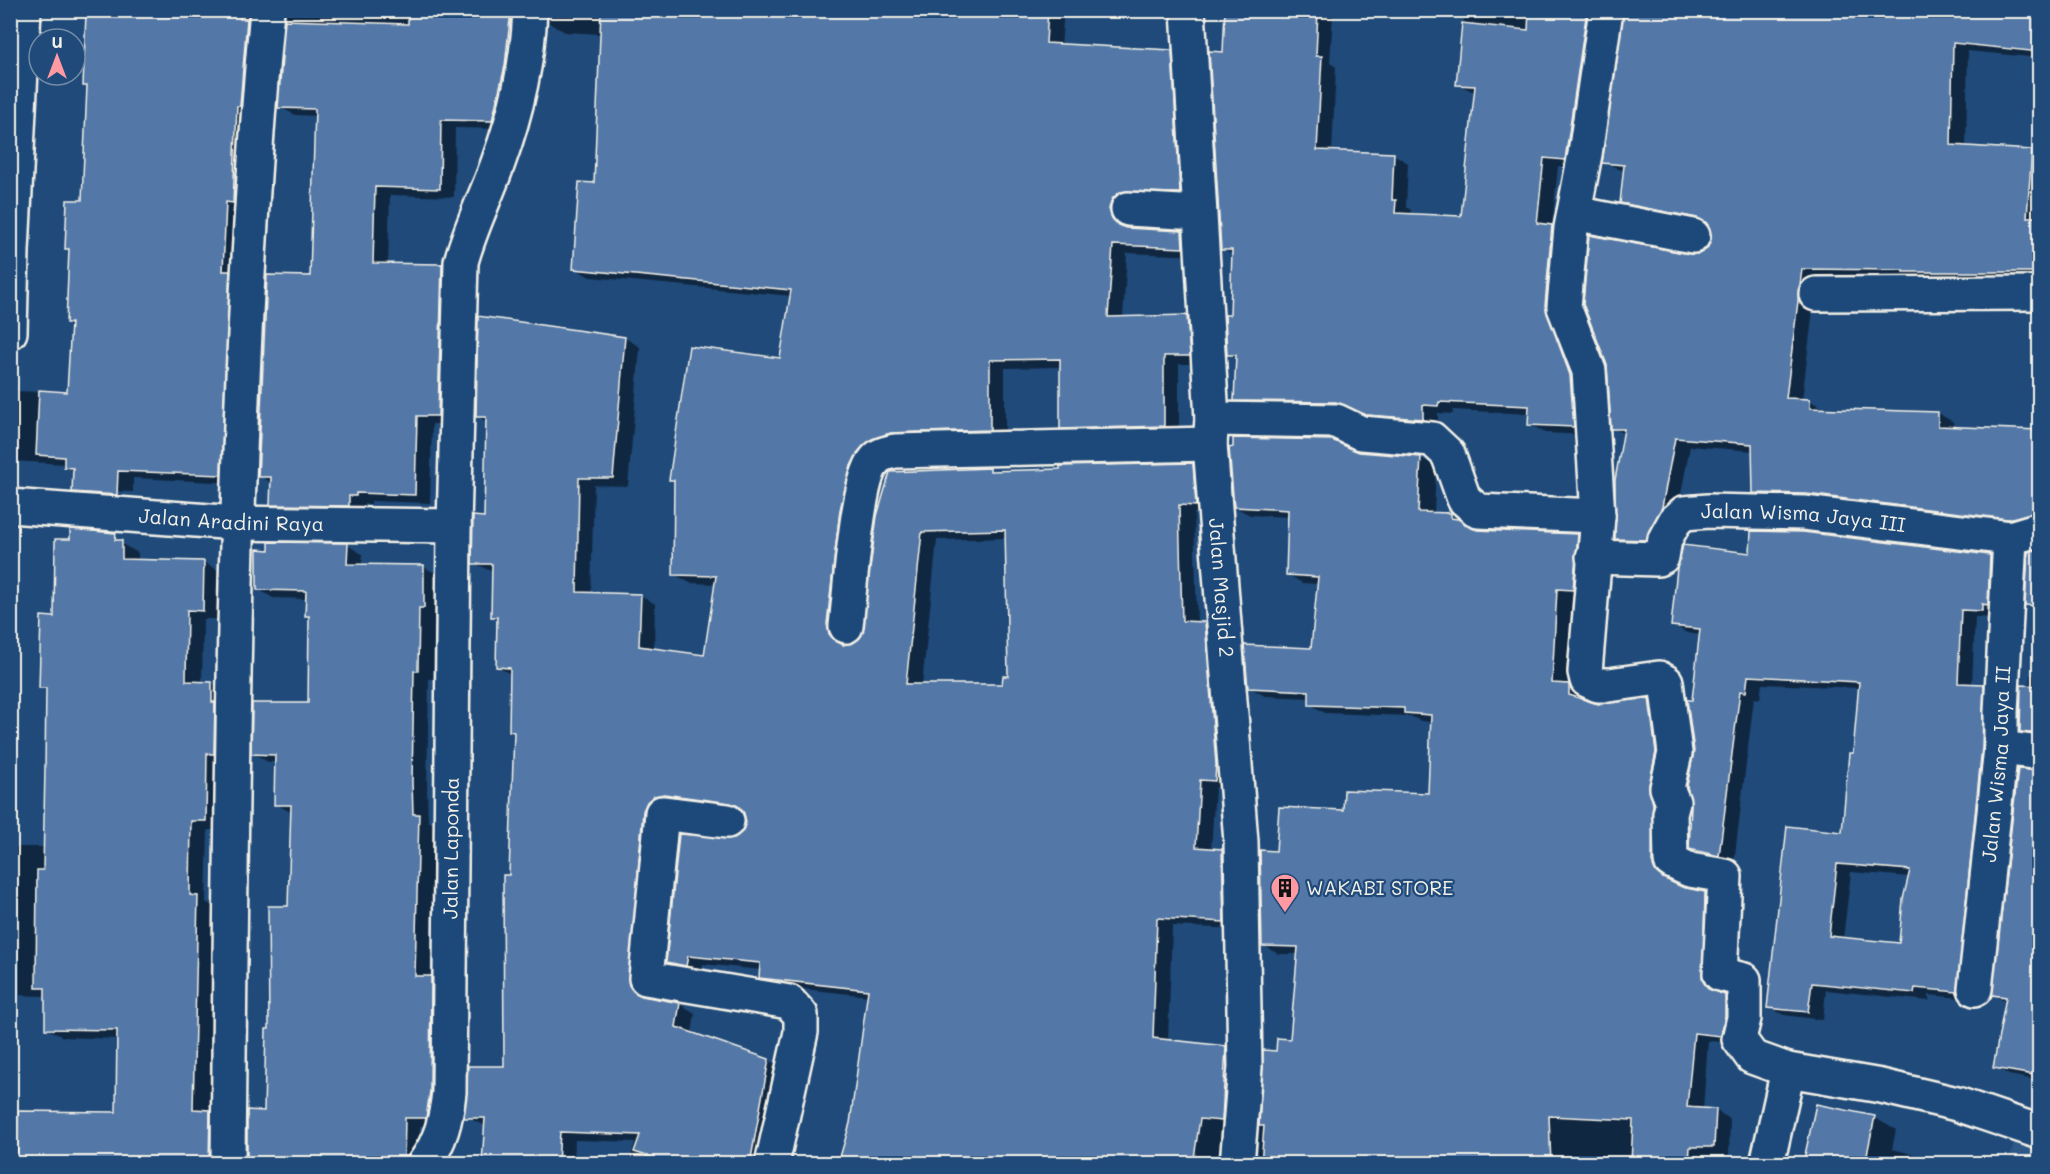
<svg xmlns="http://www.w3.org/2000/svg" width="2050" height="1174" viewBox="0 0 2050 1174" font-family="Mali,sans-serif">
<rect width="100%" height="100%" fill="#1f4a7a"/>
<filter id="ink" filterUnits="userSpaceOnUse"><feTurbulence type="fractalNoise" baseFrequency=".0167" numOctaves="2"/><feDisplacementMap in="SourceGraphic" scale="12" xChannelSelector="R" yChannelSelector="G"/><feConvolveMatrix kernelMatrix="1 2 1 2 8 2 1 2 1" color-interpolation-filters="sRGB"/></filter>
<g filter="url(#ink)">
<polygon fill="#2f5888" points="2017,1132 2039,1138 2039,1163 2008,1164"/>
<g fill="#0007" fill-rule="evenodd">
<polygon points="105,10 266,10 235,483 133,478 133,492 89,490 66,464 10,461 10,378 14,380 13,391 69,393 72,325 67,322 71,251 67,248 83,202 89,88 85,85"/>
<polygon points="287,10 529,10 507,129 455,128 454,197 390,195 388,265 442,266 457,275 453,424 432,424 430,503 371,501 371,504 364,504 364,514 287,513 272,504 272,483 260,476 312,277 316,116 295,115 280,107"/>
<path d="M549 10H1064L1061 46 1171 51 1186 60 1195 201 1124 218 1127 228 1182 232 1197 241 1198 256 1127 253 1123 318 1187 317 1202 326 1204 364H1179V434L1076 436 1061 428V367L1005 368V438L879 453 842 633 846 646 854 645 862 638 878 517 989 469 995 473 1192 465 1208 473 1211 514 1194 513 1197 623H1205L1220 632 1230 789 1215 788 1211 850H1222L1237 859 1238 929 1172 926 1168 1041 1225 1047 1241 1056 1234 1164H838L851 1123 869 996 775 986 760 977 761 970 703 964 701 973 683 970 668 962 734 840 744 833 747 823 743 810 681 802 658 820 643 995 646 998 680 1004 695 1013 692 1034 768 1060 783 1069 767 1164H629L635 1142 575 1140 574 1164H483L486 1126 466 1117 505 1068 516 733 511 731 512 675 498 667 499 620 492 616 493 572 474 563 486 518 487 422 477 416 480 318 625 338 640 347 628 486 594 485 591 594 640 595 655 604 654 650 705 657 716 584 690 583 674 574 676 482 671 479 782 360 792 296 590 277 574 268 596 185 601 34 565 32 549 23ZM1007 538 1009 678 1004 685H922L937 540Z"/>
<polygon points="1226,10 1328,10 1333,13 1330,63 1336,67 1332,152 1393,154 1408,163 1406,207 1411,210 1410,215 1462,217 1476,93 1457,84 1465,10 1605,10 1580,168 1558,166 1552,227 1567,236 1588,435 1545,433 1530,424 1530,414 1453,410 1453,414 1438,413 1438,427 1383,423 1353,410 1251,409 1236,400 1237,359 1228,354 1233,255 1222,249"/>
<polygon points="2040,10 2040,58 1968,51 1966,147 2040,152 2040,280 1817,277 1802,400 1809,400 1826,410 1938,413 1953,422 1953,428 2039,431 2040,421 2040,522 2025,527 1769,501 1754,492 1753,451 1690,446 1677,516 1661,548 1632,547 1616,538 1624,434 1613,428 1690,256 1699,255 1708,250 1713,239 1709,225 1636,211 1621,202 1625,172 1604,162"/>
<polygon points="1359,453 1421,458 1436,467 1434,514 1451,515 1477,531 1577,535 1592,544 1588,598 1572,597 1567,685 1584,694 1584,701 1597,705 1649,700 1664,709 1667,872 1671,883 1682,888 1705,893 1720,902 1717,991 1740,1005 1736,1043 1708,1041 1703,1110 1715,1110 1730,1119 1729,1155 1705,1155 1704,1164 1257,1164 1265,1052 1277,1053 1291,1041 1299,954 1278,954 1263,945 1278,853 1345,811 1430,794 1432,722 1421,721 1410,716 1325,713 1310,704 1311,698 1265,696 1249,687 1312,650 1319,584 1302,583 1287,574 1289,517 1250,515 1235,507"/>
<polygon points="122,544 138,553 138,561 204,562 220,572 220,619 203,619 202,683 212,683 228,693 222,830 208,830 206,902 214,907 210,1111 226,1121 225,1164 10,1164 10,1112 117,1114 118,1039 63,1037 46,1028 46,996 10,995 10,847 45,847 47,691 41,687 56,618"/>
<polygon points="347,545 362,554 362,566 424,567 439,575 439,616 434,616 433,679 429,679 427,791 428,821 434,824 430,977 446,986 441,1126 420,1126 419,1164 248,1164 266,1112 270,1030 290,908 292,813 276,804 276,762 268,762 253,753 309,705 310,618 306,615 307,599 273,598 258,589"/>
<polygon points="2040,549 2040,612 2027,605"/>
<path d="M1752 555 1990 556 2005 564 1996 618 1975 617 1972 685 1983 686 1998 694 1996 728 1922 726 1979 773 1994 781 1971 999 1929 995V1001L1826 990 1823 1020 1784 1015 1769 1007 1843 833 1854 755 1860 688 1762 684 1760 699 1754 698 1734 863 1706 857 1691 848 1695 751 1693 701 1701 635 1687 633 1673 625ZM1851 872 1910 877 1901 945 1843 939Z"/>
<polygon points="2030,675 2040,676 2040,730 2029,687"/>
<polygon points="2040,819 2040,1081 2009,1075 1995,1067 2006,1002 1994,994"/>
<polygon points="1817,1106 1875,1118 1896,1130 1892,1149 1954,1164 1805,1164"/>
</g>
<g fill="#5378a7" stroke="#f4f1e8" stroke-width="1.5" fill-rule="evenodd">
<polygon points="183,10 241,10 240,19 247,19 240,106 237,106 233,203 226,202 223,271 230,271 221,475 118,471 117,495 72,492 73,468 64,467 64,457 36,455 39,390 67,392 71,323 66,323 69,249 65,249 67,200 82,200 87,86 83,86 86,13 183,17"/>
<polygon points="408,10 511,10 505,66 492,121 441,120 440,189 375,187 373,263 442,264 438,416 417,416 415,495 356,493 356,496 349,496 349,506 270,505 271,477 258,477 267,275 310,276 315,109 278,108 285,20 408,24"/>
<path d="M601 10H1048L1046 43 1172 50 1180 193 1120 192 1112 199 1109 209 1112 218 1118 225 1126 228 1182 231 1183 248 1113 245 1108 317 1187 315 1190 356H1164V426L1060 429V359L990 360V430L891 433 872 439 859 451 851 466 840 510 827 624 829 634 836 641 843 645 853 643 861 636 877 516 890 472 990 468V471L1060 469V466L1193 463 1196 506 1179 505 1182 621 1205 622 1216 764 1215 781 1200 780 1196 847 1222 849 1224 922 1157 918 1153 1038 1226 1046 1222 1121 1200 1119 1193 1164H838L850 1123 868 990 759 978 760 963 688 956 686 966 666 962 679 834 734 838 742 832 746 823 744 813 738 806 730 803 664 794 654 796 647 802 643 811 629 985 634 992 642 996 680 1003 676 1027 769 1059 750 1164H673L634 1152 640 1135 560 1132 558 1164H482L485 1118H464L468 1066H504L503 875H509L514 732 509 731 510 668 496 667 497 617H491L492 564H472L473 516 484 517 486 417H476L478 316 625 337 613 478H579L577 592 641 594 639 646 704 655 716 576 673 575 674 480H669L689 346 780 358 791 290 573 269 579 182 594 183ZM1005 530 1008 676H1003L1002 684H906L922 532Z"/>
<polygon points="1225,10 1318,10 1316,56 1322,56 1317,150 1394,153 1392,200 1396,200 1395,213 1461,216 1475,86 1456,85 1462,23 1528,30 1529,10 1587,10 1565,160 1544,158 1537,223 1552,225 1545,306 1570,375 1574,427 1528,425 1529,406 1439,402 1438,406 1423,405 1423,419 1366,415 1336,402 1234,401 1236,355 1227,355 1225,315 1230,315 1232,250 1221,250 1209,51 1223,52"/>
<polygon points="1624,10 2040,10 2040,52 1953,43 1951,145 2032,150 2027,217 2040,217 2040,272 1903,272 1903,270 1802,269 1786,398 1810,399 1810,408 1938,412 1938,426 2040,430 2040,511 2008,519 1806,494 1753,493 1752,444 1675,438 1662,507 1646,540 1615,539 1615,480 1624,429 1611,429 1607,365 1583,304 1589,235 1690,254 1699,254 1707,249 1711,239 1710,229 1706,222 1697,218 1620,203 1624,165 1602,163"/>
<polygon points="1233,438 1332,440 1359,452 1421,457 1418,512 1451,513 1451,518 1458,519 1477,530 1578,534 1573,590 1557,589 1552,683 1569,684 1569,695 1598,704 1649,698 1656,752 1649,785 1653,804 1652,862 1656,872 1663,878 1682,887 1705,892 1703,981 1708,989 1725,995 1725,1016 1721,1036 1694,1033 1687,1107 1716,1109 1714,1147 1690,1147 1689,1164 1631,1164 1633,1120 1549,1116 1551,1164 1261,1164 1264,1126 1259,1126 1263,1050 1276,1051 1277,1038 1290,1039 1298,947 1262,946 1260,850 1276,851 1279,807 1343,810 1344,790 1428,793 1431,715 1404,713 1404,708 1309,705 1309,691 1248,688 1244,645 1311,648 1318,577 1286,575 1288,510 1234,507 1229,448 1233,447"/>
<polygon points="70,529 116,533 115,540 122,540 122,559 204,561 203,611 187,610 186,681 212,682 212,702 215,702 214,754 207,754 206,821 191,821 190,895 198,896 193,1109 210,1110 209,1164 17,1164 18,1111 116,1112 117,1030 45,1029 45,988 36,988 37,870 43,870 45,767 46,688 39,688 41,616 54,617 55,539 70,539"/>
<path d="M1751 531 1803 532 1990 555 1988 605 1982 604V611L1961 610 1958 683 1984 684 1982 747 1957 992 1915 988 1914 993 1812 983 1808 1012 1767 1008 1787 826 1842 832 1849 753H1853L1859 682 1748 676 1746 692 1740 691 1719 856 1689 849 1691 806 1687 786 1694 751 1687 700H1692L1700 629 1671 626 1677 568 1683 545 1750 553ZM1837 864 1910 870 1903 899 1899 943 1829 936Z"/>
<polygon points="269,542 348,543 347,564 424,565 424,608 419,608 418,671 414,671 412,782 413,814 419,814 415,976 431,976 430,1091 426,1118 405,1118 404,1164 247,1164 247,1110 264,1111 266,1029 269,1029 268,906 288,906 291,805 274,805 275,755 251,754 252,703 308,703 309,616 305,616 306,591 257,590 257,549 269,550"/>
<polygon points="2040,549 2040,606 2025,605 2028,552"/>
<polygon points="2021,685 2040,686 2040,734 2020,732"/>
<polygon points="2018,769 2040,771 2040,1076 1993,1068 2006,997 1992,995"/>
<polygon points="1816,1104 1875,1116 1865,1164 1803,1164"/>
</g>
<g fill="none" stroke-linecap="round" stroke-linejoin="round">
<g stroke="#f4f1e8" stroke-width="38">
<g id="minor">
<path id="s1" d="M1188 10 1212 419 1210 444 1241 842 1245 1067 1237 1164"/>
<polyline points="1606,10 1585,154 1571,228 1564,307 1589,371 1598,516 1585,672 1587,680 1598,685 1609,685 1659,678 1666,682 1675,753 1667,788 1673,802 1670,814 1671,861 1690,870 1725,876 1720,974 1744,980 1744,1018 1739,1039 1752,1057 1788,1070 1881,1086 1957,1104 2040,1132"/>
<polyline points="1128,209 1199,213"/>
<polyline points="1574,213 1693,236"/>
<polyline points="1816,294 2040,293"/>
<polyline points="10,332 12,251 24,10"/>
<polyline points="1212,419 1336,421 1361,433 1432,439 1448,454 1464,499 1478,511 1598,516"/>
<path id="s2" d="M10 506 236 523 454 526"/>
<path id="s3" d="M1593 557 1658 559 1662 557 1665 539 1675 521 1684 513 1708 511 1804 513 2010 538 2040 529"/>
<path d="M846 626C850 594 856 481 875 460 880 454 887 453 895 451L1210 444"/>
<polyline points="2001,748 2040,753"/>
<polyline points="727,821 662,813 646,978 789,1002 801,1015 801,1032 772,1164"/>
<path id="s4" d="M1975 989 2001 748V712L2010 538"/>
<path d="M228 1164C232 779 232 394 267 10"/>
<path id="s5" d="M424 1164C441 1141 446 1120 449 1092L454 526 461 262C470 228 486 197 498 163 516 114 528 63 530 10"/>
<polyline points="1767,1164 1788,1070"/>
</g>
</g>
<use href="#minor" stroke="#1f4a7a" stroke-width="33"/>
</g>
</g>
<defs>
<g id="building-pin" transform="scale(1.5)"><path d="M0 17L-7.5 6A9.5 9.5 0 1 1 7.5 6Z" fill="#ff9aa2" stroke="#1f4a7a"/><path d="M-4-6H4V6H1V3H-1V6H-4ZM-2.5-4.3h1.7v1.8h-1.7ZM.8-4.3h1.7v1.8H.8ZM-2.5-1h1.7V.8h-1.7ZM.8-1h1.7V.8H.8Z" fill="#111"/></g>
</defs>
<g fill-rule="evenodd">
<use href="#building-pin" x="1285" y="888"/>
</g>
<g text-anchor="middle" stroke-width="4.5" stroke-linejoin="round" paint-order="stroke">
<g font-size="20" fill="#f4f1e8" stroke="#1f4a7a">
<text dy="7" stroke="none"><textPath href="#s2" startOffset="222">Jalan Aradini Raya</textPath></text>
<text dy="7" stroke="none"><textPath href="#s3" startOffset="240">Jalan Wisma Jaya III</textPath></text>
<text dy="7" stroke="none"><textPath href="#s1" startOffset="579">Jalan Masjid 2</textPath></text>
<text dy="7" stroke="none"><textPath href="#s4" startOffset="226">Jalan Wisma Jaya II</textPath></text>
<text dy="7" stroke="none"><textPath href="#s5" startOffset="321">Jalan Laponda</textPath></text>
</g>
<g font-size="20" fill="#f4f1e8" stroke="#1f4a7a" text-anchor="start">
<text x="1306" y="895">WAKABI STORE</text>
</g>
</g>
<rect width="2050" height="1174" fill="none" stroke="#1f4a7a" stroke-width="36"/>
<rect x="18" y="18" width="2014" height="1138" fill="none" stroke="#f4f1e8" stroke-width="2" filter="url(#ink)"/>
<g transform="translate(57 57)"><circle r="28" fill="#1f4a7a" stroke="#748da6" stroke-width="1.5"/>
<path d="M0-4.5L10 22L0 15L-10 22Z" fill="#ff9aa2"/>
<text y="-9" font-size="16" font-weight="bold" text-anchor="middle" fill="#f4f1e8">U</text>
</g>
</svg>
